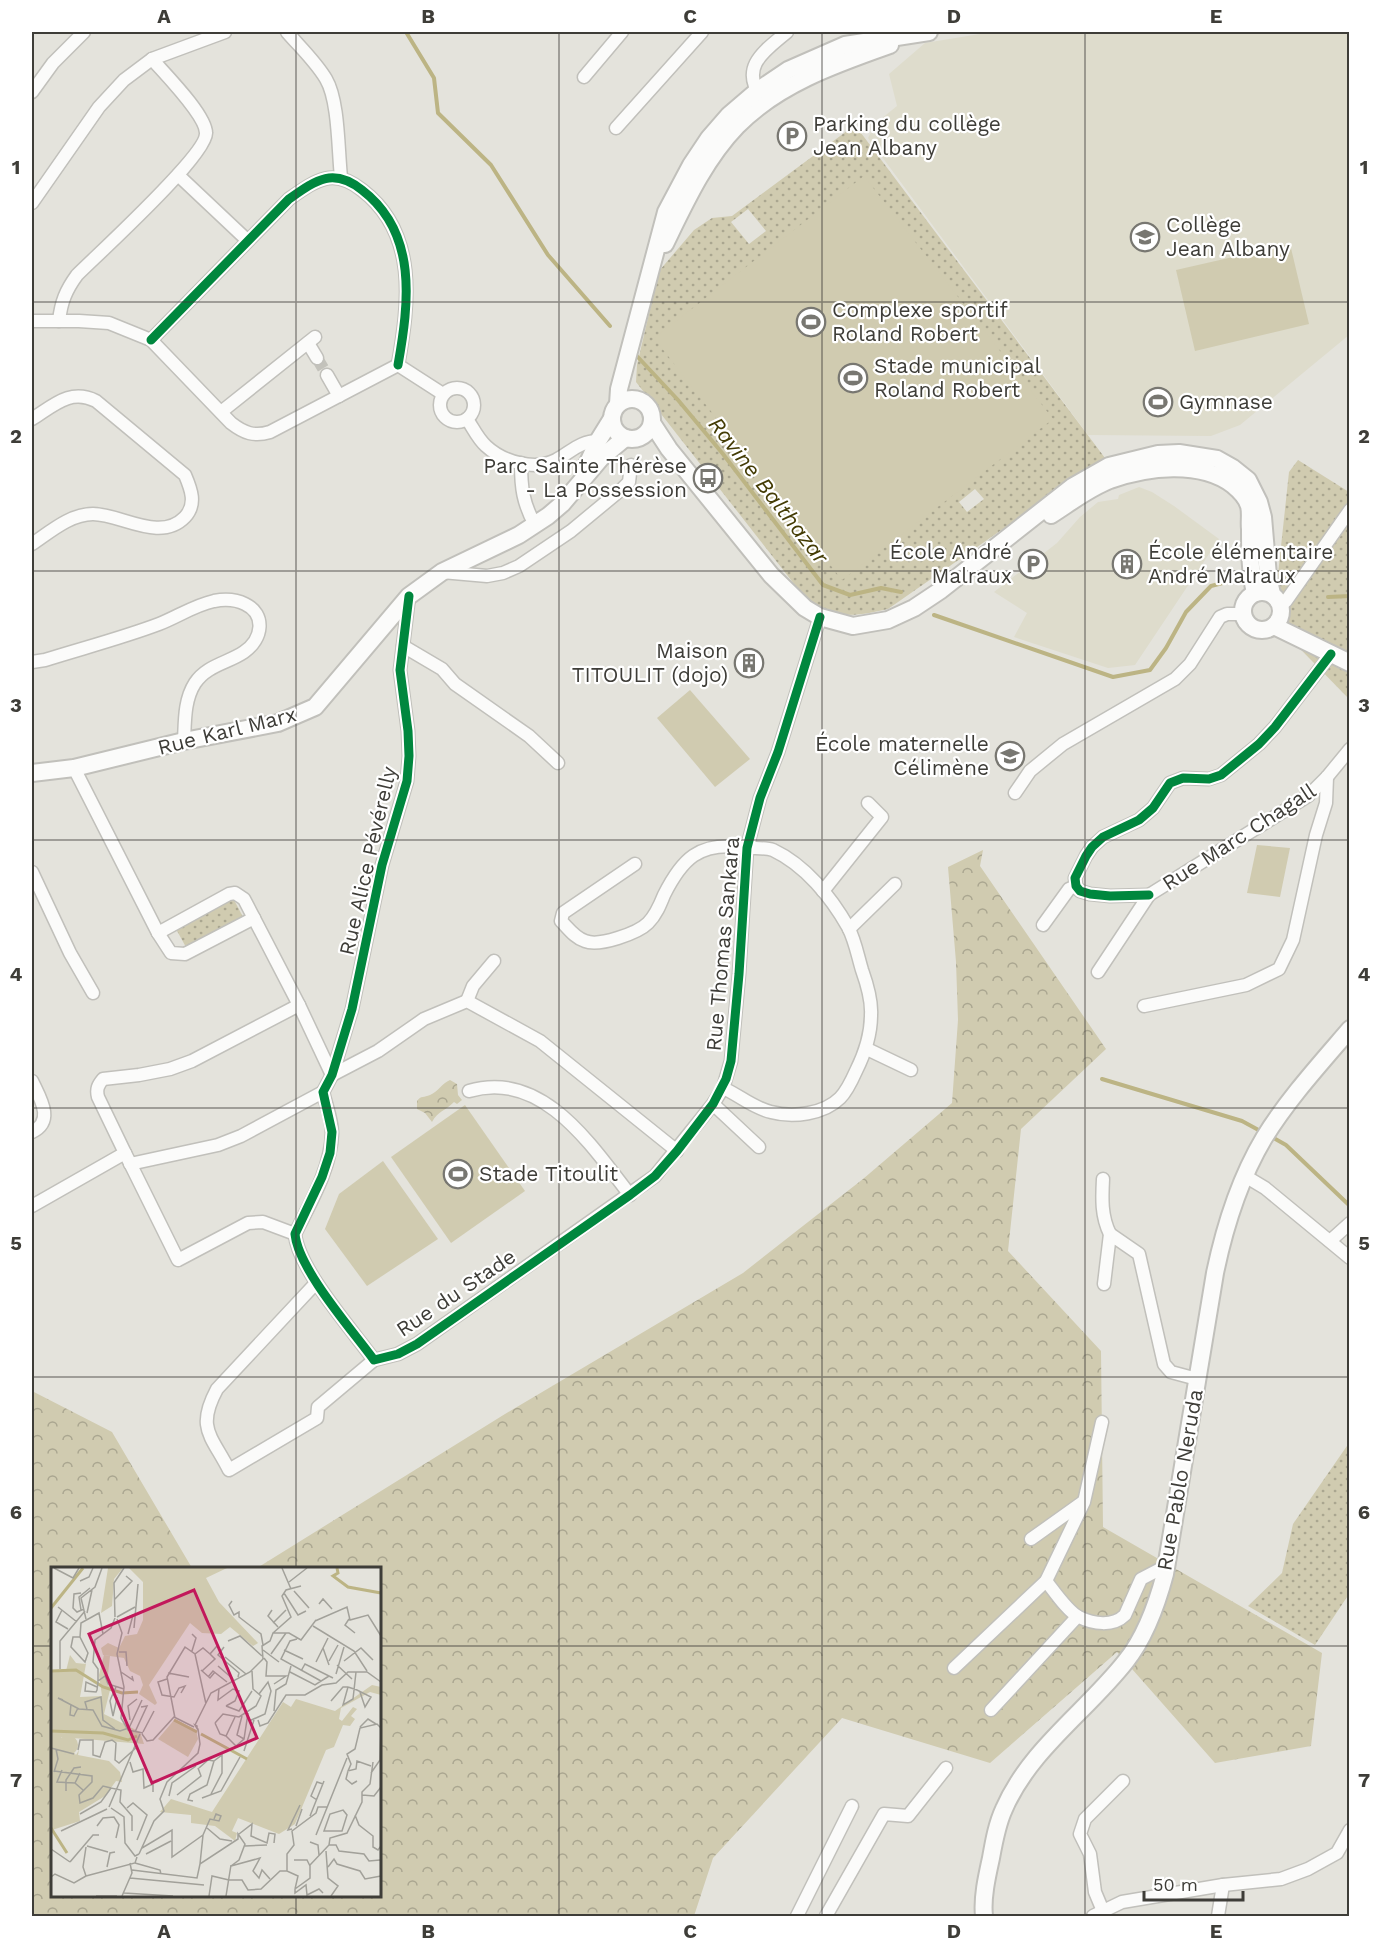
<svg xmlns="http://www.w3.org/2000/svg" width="1381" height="1948" viewBox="0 0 1381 1948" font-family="'Work Sans',sans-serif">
<defs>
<pattern id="grass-dots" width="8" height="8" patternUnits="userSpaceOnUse" patternTransform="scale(1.5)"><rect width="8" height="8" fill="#d0cbb0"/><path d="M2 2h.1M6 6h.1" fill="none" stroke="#aaa690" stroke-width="1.8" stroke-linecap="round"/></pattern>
<pattern id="forest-crowns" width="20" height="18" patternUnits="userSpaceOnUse" patternTransform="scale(1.5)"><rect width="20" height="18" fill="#d0cbb0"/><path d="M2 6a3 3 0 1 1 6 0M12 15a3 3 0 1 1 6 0" fill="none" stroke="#aaa690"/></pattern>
</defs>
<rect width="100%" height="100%" fill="#e4e3dc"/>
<g fill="#dedccc">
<polygon points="992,32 1349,32 1349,335 1240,425 1211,436 1088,435 868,138 876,123 897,106 889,74 925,43"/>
<polygon points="1139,487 1152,492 1174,506 1219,539 1135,665 1108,668 1014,637 1027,613 994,592 1057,543 1080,517 1098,502 1118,499 1119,495"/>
</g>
<g fill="url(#grass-dots)" fill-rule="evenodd">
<path d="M855 125 1105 458 888 609C867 614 842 619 821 609 814 606 808 599 802 594L636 382 637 365 659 271 694 230 712 218 732 216ZM748 209 766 231 749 244 731 222ZM975 489 984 499 967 512 959 502Z"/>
<polygon points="1298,460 1349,492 1349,699 1273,621 1289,472"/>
<polygon points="233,898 243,917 187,949 176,929"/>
<polygon points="1349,1443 1349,1594 1315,1645 1248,1606 1282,1573 1293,1524"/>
</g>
<g fill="url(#forest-crowns)">
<polygon points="983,850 980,866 1106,1049 1021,1129 1008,1251 1101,1351 1103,1527 1322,1653 1311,1746 1215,1763 1117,1652 990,1763 842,1718 713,1858 694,1916 32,1916 32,1391 112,1432 192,1568 52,1568 52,1896 380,1896 380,1568 257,1568 505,1414 743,1273 863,1179 952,1103 958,1020 956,962 948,867"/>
<path d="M450 1080 457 1084 458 1095 462 1100 457 1104 454 1102C445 1111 438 1111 432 1122L425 1113 417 1109V1101C421 1095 424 1098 430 1095 438 1092 442 1083 450 1080Z"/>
</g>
<g fill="#d0cbb0">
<polygon points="864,176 1053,419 842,580 654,338"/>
<polygon points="1290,244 1309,324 1195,351 1176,270"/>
<polygon points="690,690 750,759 715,787 657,718"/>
<polygon points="1257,845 1290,848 1280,897 1247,893"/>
<polygon points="465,1105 525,1191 451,1243 391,1157"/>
<polygon points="383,1161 438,1239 367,1286 325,1229 339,1194"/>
</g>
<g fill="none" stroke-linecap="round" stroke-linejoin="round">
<g stroke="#bcb484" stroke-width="4">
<polyline points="406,32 434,78 438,113 491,165 548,255 610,326"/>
<polyline points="635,354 678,400 723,454 823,585 850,595 881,588 901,592"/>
<polyline points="1328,597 1350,596"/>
<polyline points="934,615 1113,677 1150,670 1166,648 1186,612 1211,586 1238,579"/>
<polyline points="1102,1079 1242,1121 1264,1133"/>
<polyline points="1270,1136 1286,1145 1350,1206"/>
</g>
<polyline stroke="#c3c2bb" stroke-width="12" stroke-dasharray="12 6" stroke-linecap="butt" points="317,358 327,375"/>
<g stroke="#c1c0bb" stroke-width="15">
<g id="minor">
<path d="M287 32C300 47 316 62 326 79 339 101 338 151 341 177"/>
<polyline points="584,77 622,32"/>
<polyline points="32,92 53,63 84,32"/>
<path d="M761 97C739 66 766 50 787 32"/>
<polyline points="616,128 702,32"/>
<polyline points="178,175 247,240"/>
<polyline points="32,203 99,107 124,80 152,59 225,32"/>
<path d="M32 321H79L109 323 151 340 231 423C244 433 254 437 270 432L398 365"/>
<path d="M59 321C61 302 66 290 77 275 98 254 207 155 206 133 206 115 165 74 152 59"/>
<path d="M151 340 289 199C316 180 333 167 362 190 418 233 409 303 398 365"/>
<polyline points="308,343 317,358"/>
<polyline points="398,365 443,394"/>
<polyline points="327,375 339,396"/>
<circle cx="457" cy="405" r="17"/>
<polyline points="221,412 315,337"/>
<path d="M32 419C53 406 70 388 96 401L185 475C191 489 197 504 185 517 160 543 121 514 93 514 70 514 50 532 32 544"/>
<path d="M467 419C473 428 478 439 486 446 503 462 535 471 556 460 571 452 580 441 598 441"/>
<path d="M521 463C521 488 523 503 535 525"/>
<polyline points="442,572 487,576 503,573 519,566 571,531 623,488 629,482 631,465"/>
<polyline points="1281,605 1286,601 1350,510"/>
<polyline points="403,646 442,669 455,684 529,736 558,763"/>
<path d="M32 662 45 660C83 648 122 638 159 624 177 617 195 605 214 601 225 599 235 599 245 604 266 614 263 639 244 652 228 663 207 665 195 683 184 700 185 722 184 741"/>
<polyline points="74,768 158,933 171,953 185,954 254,918"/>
<polyline points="1015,793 1030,771 1063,744 1175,679 1190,664 1220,617 1227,614 1243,614"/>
<path d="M635 864 563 913 561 921C568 928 575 938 585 941 599 947 638 933 648 923 656 915 660 905 664 895 682 859 699 842 741 847 751 849 764 847 773 850 805 865 831 897 848 927 855 940 858 957 862 970 867 984 872 1000 871 1015 871 1035 865 1053 856 1071 852 1080 847 1091 840 1098 824 1114 793 1118 771 1112 753 1108 739 1095 723 1088"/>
<polyline points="32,872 70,953 93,993"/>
<polyline points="823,891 882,817 868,803"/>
<polyline points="1149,895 1110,896 1090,894 1080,891 1076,886 1075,878 1086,856 1092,847 1103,837 1139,820 1153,808 1170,783 1183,778 1209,779 1221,775 1259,744 1275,727 1331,654"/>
<polyline points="1043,925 1069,889 1076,886"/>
<polyline points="849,929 895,884"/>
<polyline points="158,933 229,894 235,893 244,899 299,1005 332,1075"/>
<polyline points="1098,972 1149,895 1308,796 1327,777 1350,749"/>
<polyline points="467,1001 473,986 494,961"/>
<polyline points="1144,1006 1246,985 1279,969 1293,940 1316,835 1326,803 1327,777"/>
<polyline points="867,1049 911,1070"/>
<polyline points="332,1075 378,1051 424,1019 467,1001 540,1041 677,1151"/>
<path d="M32 1081C40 1098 55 1121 32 1132"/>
<path d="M469 1091C542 1069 591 1145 630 1195"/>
<path d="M323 1092C326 1105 332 1120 332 1133 331 1169 310 1203 295 1234 298 1269 353 1331 374 1360L398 1354 417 1344 655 1176 713 1104 723 1088 731 1061 739 974 747 848 760 798 778 752 820 617"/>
<polyline points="323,1092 332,1075 352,1009 382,865 407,781 409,756 408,731 400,670 409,596"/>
<polyline points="713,1104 759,1147"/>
<polyline points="125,1153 178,1260 248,1223 263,1222 295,1234"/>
<polyline points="130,1164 218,1145 241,1136 323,1092"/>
<polyline points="1245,1176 1265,1188 1350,1258"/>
<path d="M1103 1179C1102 1198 1101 1216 1110 1234"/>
<path d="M32 1206 125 1153 98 1097C96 1089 98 1085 103 1079L139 1075 170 1069 192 1061 299 1005"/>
<polyline points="1330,1241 1350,1223"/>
<path d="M316 1283 217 1389C196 1428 211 1435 229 1470L317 1418 318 1407 374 1360"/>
<polyline points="1104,1284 1110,1234 1139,1254 1164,1364 1171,1372 1197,1379"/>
<path d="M1102 1422 1084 1502 1046 1581C1054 1591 1068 1612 1079 1617 1093 1624 1113 1627 1125 1615L1141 1579 1166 1566"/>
<polyline points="1031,1539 1083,1502"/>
<polyline points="954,1668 1046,1581"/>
<polyline points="991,1710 1077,1617"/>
<polyline points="1103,1911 1095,1892 1090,1854 1080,1834 1085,1819 1123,1781"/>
<polyline points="797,1916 852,1806"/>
<polyline points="826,1916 884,1814 908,1816 946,1768"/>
<polyline points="1093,1916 1122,1902 1223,1885 1281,1879 1308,1869 1337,1853 1350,1830"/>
<polyline points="1218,1916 1223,1885"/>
</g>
</g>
<g stroke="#c1c0bb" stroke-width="20">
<g id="secondary">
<path d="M665 244C685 203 705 159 737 126 778 84 836 64 890 45"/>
<circle cx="632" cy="419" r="20"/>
<polyline points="618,404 619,389 666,212 691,165 709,138 729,115 757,91 788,70 845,45 929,32"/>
<polyline points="652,423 669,449 771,575 805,608 820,617 853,626 888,620 914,608 941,590 1072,487 1109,466 1158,454 1179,453 1217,459 1233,468 1248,480 1259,502 1263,517 1268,576 1272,594"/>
<polyline points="585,469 598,441 611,420"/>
<path d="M1051 515C1070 503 1089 488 1110 480 1147 467 1200 460 1233 485 1239 490 1247 498 1249 506 1251 513 1249 522 1250 529 1250 551 1250 572 1255 593"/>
<circle cx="1262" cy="611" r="19"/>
<polyline points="1274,626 1350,663"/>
<polyline points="32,773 74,768 184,741 278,723 315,707 409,596 442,572 519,535 548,516 562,504 601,458 625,438"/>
<path d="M984 1916C982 1898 987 1876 991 1858 994 1841 997 1824 1004 1809 1030 1749 1087 1711 1126 1661 1146 1636 1157 1604 1165 1574L1215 1273C1225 1225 1239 1180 1264 1138 1288 1099 1320 1064 1350 1029"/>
</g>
</g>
<use href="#minor" stroke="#fbfbfa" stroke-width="12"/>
<use href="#secondary" stroke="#fbfbfa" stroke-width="16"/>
<g stroke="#fff" stroke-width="13">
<g id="cycleway">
<path d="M151 340 289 199C316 180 333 167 362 190 418 233 409 303 398 365"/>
<path d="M409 596 400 670 408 731 409 756 407 781 382 865 352 1009 332 1075 323 1092 332 1132 330 1153 322 1177 295 1234C298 1269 353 1331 374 1360L398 1354 417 1344 630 1195 655 1176 677 1151 713 1104 726 1079 731 1061 739 974 747 848 760 798 778 752 820 617"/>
<polyline points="1149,895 1110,896 1090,894 1080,891 1076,886 1075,878 1086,856 1092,847 1103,837 1139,820 1153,808 1170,783 1183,778 1209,779 1221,775 1259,744 1275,727 1331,654"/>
</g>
</g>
<use href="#cycleway" stroke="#00873e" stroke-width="9"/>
</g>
<path fill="none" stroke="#3e3d38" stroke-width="1.5" stroke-opacity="0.55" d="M296 32V1568M559 32V1916M822 32V1916M1085 32V1916M32 302H1350M32 571H1350M32 840H1350M32 1108H1350M32 1377H1350M32 1646H52M380 1646H1350M296 1896V1916"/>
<defs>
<g id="parking-ring" transform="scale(1.5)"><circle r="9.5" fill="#fff" stroke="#787771" stroke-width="1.5"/><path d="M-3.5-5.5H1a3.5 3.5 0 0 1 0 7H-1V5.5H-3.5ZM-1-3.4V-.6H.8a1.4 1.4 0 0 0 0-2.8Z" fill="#787771"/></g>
<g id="school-ring" transform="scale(1.5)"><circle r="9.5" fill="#fff" stroke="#787771" stroke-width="1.5"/><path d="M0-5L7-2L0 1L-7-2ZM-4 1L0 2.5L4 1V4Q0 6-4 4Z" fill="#787771"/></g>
<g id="stadium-ring" transform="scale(1.5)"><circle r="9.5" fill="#fff" stroke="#787771" stroke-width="1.5"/><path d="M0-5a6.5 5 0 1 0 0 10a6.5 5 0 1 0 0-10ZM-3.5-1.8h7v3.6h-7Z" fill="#787771"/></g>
<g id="bus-ring" transform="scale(1.5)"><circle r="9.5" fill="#fff" stroke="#787771" stroke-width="1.5"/><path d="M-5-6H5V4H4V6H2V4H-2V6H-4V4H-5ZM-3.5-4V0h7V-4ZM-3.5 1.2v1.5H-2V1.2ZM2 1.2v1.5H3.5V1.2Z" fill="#787771"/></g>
<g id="building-ring" transform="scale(1.5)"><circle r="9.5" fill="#fff" stroke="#787771" stroke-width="1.5"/><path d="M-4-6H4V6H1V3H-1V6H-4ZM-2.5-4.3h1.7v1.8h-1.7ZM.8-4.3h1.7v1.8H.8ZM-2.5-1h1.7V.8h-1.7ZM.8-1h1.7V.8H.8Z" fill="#787771"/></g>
</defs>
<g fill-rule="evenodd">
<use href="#parking-ring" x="792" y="136"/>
<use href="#school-ring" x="1145" y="237"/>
<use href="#stadium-ring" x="811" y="322"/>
<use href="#stadium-ring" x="853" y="378"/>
<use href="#stadium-ring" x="1158" y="402"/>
<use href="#bus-ring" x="708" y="478"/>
<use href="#parking-ring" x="1033" y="564"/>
<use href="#building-ring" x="1127" y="564"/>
<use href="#building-ring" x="749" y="663"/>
<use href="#school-ring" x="1010" y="756"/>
<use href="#stadium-ring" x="458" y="1174"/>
</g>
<g text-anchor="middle" stroke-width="4.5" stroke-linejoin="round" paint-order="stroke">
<g font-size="21" fill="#3e3d38" stroke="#fff" text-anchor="start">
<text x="813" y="131">Parking du collège<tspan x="813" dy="24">Jean Albany</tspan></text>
<text x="1166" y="232">Collège<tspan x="1166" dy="24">Jean Albany</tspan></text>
<text x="832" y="317">Complexe sportif<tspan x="832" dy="24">Roland Robert</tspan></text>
<text x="874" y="373">Stade municipal<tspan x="874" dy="24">Roland Robert</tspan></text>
<text x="1179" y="409">Gymnase</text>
<text x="687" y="473" text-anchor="end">Parc Sainte Thérèse<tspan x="687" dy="24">- La Possession</tspan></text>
<text x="1012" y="559" text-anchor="end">École André<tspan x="1012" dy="24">Malraux</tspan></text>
<text x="1148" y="559">École élémentaire<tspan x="1148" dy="24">André Malraux</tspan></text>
<text x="728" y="658" text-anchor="end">Maison<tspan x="728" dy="24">TITOULIT (dojo)</tspan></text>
<text x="989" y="751" text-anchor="end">École maternelle<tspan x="989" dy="24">Célimène</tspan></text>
<text x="479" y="1181">Stade Titoulit</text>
</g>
<g font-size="21" fill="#3e3d38" stroke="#fff">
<text transform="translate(227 731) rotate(-14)" y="7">Rue Karl Marx</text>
<text transform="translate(1239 837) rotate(-33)" y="7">Rue Marc Chagall</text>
<text transform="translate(368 861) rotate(-77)" y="7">Rue Alice Pévérelly</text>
<text transform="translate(723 944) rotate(-85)" y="7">Rue Thomas Sankara</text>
<text transform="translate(456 1293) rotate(-34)" y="7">Rue du Stade</text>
<text transform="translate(1180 1480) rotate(-80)" y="7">Rue Pablo Neruda</text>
</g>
<g font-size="22" font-style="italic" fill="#443c05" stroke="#fff">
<text transform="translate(769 490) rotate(52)" y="8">Ravine Balthazar</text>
</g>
</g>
<g transform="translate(51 1567)">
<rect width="330" height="330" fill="#e4e3dc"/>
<path d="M19 88 25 96 35 97 29 130 51 129 48 108 53 88 59 89 56 117 60 119 53 147 89 165 93 177 10 170 25 188 28 183 27 188 58 194 69 205 71 215 65 214 54 229 28 245 29 254 1 263 0 103 15 104ZM124 152 145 163 147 172 137 190 107 172Z" fill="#d0cbb0"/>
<path d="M57 1H72L63 12 61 39 50 46ZM78 1H176L155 11 168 35 207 76 202 79 179 60 170 67 151 66 139 56 98 118 106 136 104 138 88 127 92 118 89 109 79 104 73 91 52 88 50 81 57 76 68 81 74 69 86 67 92 53V15ZM321 118 330 120V128L319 125 290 141 288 152 291 154 302 140 306 142 300 149 304 152 299 159 292 158 283 180 275 183 244 257 228 267 187 251 181 264 186 266 184 274 164 259 140 256V248L109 245 120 232 161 245 232 135 240 140 245 132 284 144Z" fill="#d0cbb0"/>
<path d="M123 154 146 167 135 186 112 174ZM7 178a10 10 0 1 1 20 0a10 10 0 1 1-20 0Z" fill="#d0cbb0"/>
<path fill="none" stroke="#bcb484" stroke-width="3" d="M286 1 287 6 282 9 297 20 330 26M0 41 32 1M0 104 25 103 52 120 71 126 87 125M123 153 146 165M0 164 52 166 77 173 86 169M150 167 196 192M0 261 16 286"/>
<path fill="none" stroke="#a2a19a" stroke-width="1.5" d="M3 1 22 11 28 1M231 1 240 22M29 14 38 10 42 1M238 15 256 1M243 24 258 41M30 26 23 27 22 41 26 45 33 42M233 26 247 48 255 44M64 32 81 14 75 9M181 34 178 38 183 48 188 45V50L210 67 212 78M268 37 272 32 281 42M7 40 26 55M11 43 5 55 17 62M30 43 28 30 39 21M221 43 217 49 227 60M36 46 41 23M64 50 63 16 73 1M66 50 84 40M64 51 60 61 44 73 42 95 47 102V114L54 109 57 117 73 122M75 51 82 48 77 67M35 52 30 31 44 20 51 1M66 52 71 66 66 87 73 120 70 151 77 163 92 166M298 52 294 58 304 66M264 54 296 40 299 53 317 48 330 69M222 56 235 43M262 59 303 84 316 104M83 61 87 17M222 66 240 50 231 29 235 23 250 19M29 70H22L20 80 34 95 37 86 29 70 30 56 48 46 52 67M246 72 239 74 230 92 270 114M177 74 189 69 211 89M173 80 167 88 188 106 187 110M272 81 278 98M212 83 228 95M233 83 252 92M141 84 145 71 141 67M68 85H75L76 99M144 87 152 81 159 87M220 87 235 66M174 90 195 107M213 91 216 95 215 109H235L223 117M278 94 287 78M293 94 310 81 322 93M265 95 277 71M286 98 301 112M167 99 182 112M9 102V74L34 44M150 103 159 111 164 105M151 104 164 92 159 87 166 79M250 104 254 97 282 111M70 105 82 113 81 109M239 105 264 118 278 109M117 106 138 110M285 107 293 80M157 110 162 104 176 115M116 112 107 115 111 128 123 130 128 121 134 119 130 126M46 120 35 115 34 124 45 125 46 123 47 115M297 120 292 138 302 132 305 105M297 120 306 123 320 130 314 140 309 125M168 121 167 133 182 122 188 124 184 134 175 139M62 127 66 131 62 149 59 134 60 131 65 120M12 133 7 131 28 142 42 143 51 159 69 164 78 161 91 133M280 134 292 120H297M20 137 19 148 23 149 27 141M175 139 188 144 201 124M36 142 34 135 50 130 52 153 64 162M223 144 225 123 235 117 240 99M191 149 186 168 193 172M124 151 116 110 134 80 144 87 155 137M79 153 77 139 86 132M207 153 209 159 217 156 235 128H254L271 118 285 116 297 105H316L330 115M198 154 214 147 220 124 217 115 208 127M164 156 172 147 188 150 205 139 210 129 202 122 201 104M164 156 169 167 175 169 184 150M144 158 160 126 199 105 212 92 211 79 219 74 222 66H238L250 73 265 53M309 160 317 152 325 157M84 165 96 139 90 140M92 165 103 144M91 167 96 174 102 173 123 150 143 160M175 169 185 179 193 172 197 146M0 181 23 187M27 183 29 173H42V188L49 190 54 175 61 173 65 176 64 193 68 196 86 180M193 184 203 153M79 195 82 205 92 202 93 221 102 217V225M320 199 306 194 305 202 297 204 300 197 296 187 304 182 309 161 326 157 330 161 329 193 320 206M148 201 157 193 163 194M11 203 6 215 24 216M3 204 41 209V215L28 228 29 236 42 231 52 219 60 221M297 204 295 212 301 217 306 214M3 205 7 192 5 182M29 206 24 216 32 223M15 224V213L23 201 30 200M126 228 150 209 147 201M311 228 323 229 330 220M118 229 121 216 145 199M151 231 170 224 189 190M266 233 260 229 266 215 272 217M142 234 137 233 139 227 156 218 163 194 171 188V206L160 227M58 240 89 167M60 241 73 250 74 276 84 289 88 287M76 241 82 236 96 248 86 273M292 243 296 248 291 264H273L279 247ZM29 247 50 235 60 221 70 223 69 235 81 249V264M304 248 308 258 322 269V280L327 283 330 279M259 249 273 214M46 259 52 251 63 250 68 258 65 271M245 259 251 242M156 261 169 272 181 274M241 262 237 263 249 238M10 264 56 242M188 267 201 257 200 269 216 276 218 266 224 267 223 276M152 268 159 252 168 254 170 249 165 247 163 252M265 268 296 191M259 275 267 278 268 288M278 278H285L288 284 313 287 318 294 329 293M36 279 57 285M194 279 216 278M35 280 32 300 35 309M91 281 121 263V290L152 268 149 297 187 272V267L194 277 188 293 180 299 209 291 202 304 208 311 211 303 219 312M0 282 19 295M275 284 277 311 287 319 280 329M88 287 103 254 113 244 109 232 116 215 147 186 149 177 147 162 146 161V159L144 158 147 163M95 287 120 274M243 293H256L259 299M19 295 42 268H48M84 296 109 303 110 307M56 300 59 286 64 285M277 300 283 292 286 297 309 304 314 312 330 309M81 303 146 311 149 297M236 304V287L243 278 241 264 265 246 267 240H276M35 309 84 296 86 290M0 310 4 307 23 316 35 309M79 311 153 318M178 313H191L197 323 210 322 229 304H236L247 309 244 322M244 322 259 311V298L278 278 279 271 296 266 311 235V225L319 217 322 195M244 322V326L255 318 256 328 268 322 272 326M73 326 122 329M45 329H66M71 329 81 306 79 296M158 329 161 309 178 313M175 329 180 298"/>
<path fill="#c2185b" fill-opacity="0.15" stroke="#c2185b" stroke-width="3" d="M143 23 206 171 101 216 38 67Z"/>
<rect width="330" height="330" fill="none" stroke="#3e3d38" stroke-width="3"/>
</g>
<rect width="1381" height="1948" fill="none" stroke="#ffffff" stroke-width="66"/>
<path d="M1144 1891v9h99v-9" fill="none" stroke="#3e3d38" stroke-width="3"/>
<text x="1153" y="1891" font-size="18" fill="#3e3d38" stroke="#ffffff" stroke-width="4.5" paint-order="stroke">50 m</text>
<rect x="33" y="33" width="1315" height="1882" fill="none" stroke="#3e3d38" stroke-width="2"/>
<g font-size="20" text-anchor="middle" font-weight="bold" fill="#3e3d38">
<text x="164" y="23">A</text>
<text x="428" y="23">B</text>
<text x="690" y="23">C</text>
<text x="954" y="23">D</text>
<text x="1216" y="23">E</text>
<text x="16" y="174">1</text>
<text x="1364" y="174">1</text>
<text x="16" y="443">2</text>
<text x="1364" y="443">2</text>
<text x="16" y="712">3</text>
<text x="1364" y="712">3</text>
<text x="16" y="981">4</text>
<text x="1364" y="981">4</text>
<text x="16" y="1250">5</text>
<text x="1364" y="1250">5</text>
<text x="16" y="1519">6</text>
<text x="1364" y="1519">6</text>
<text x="16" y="1787">7</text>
<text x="1364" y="1787">7</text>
<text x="164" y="1938">A</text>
<text x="428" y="1938">B</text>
<text x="690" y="1938">C</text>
<text x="954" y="1938">D</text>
<text x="1216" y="1938">E</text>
</g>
</svg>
